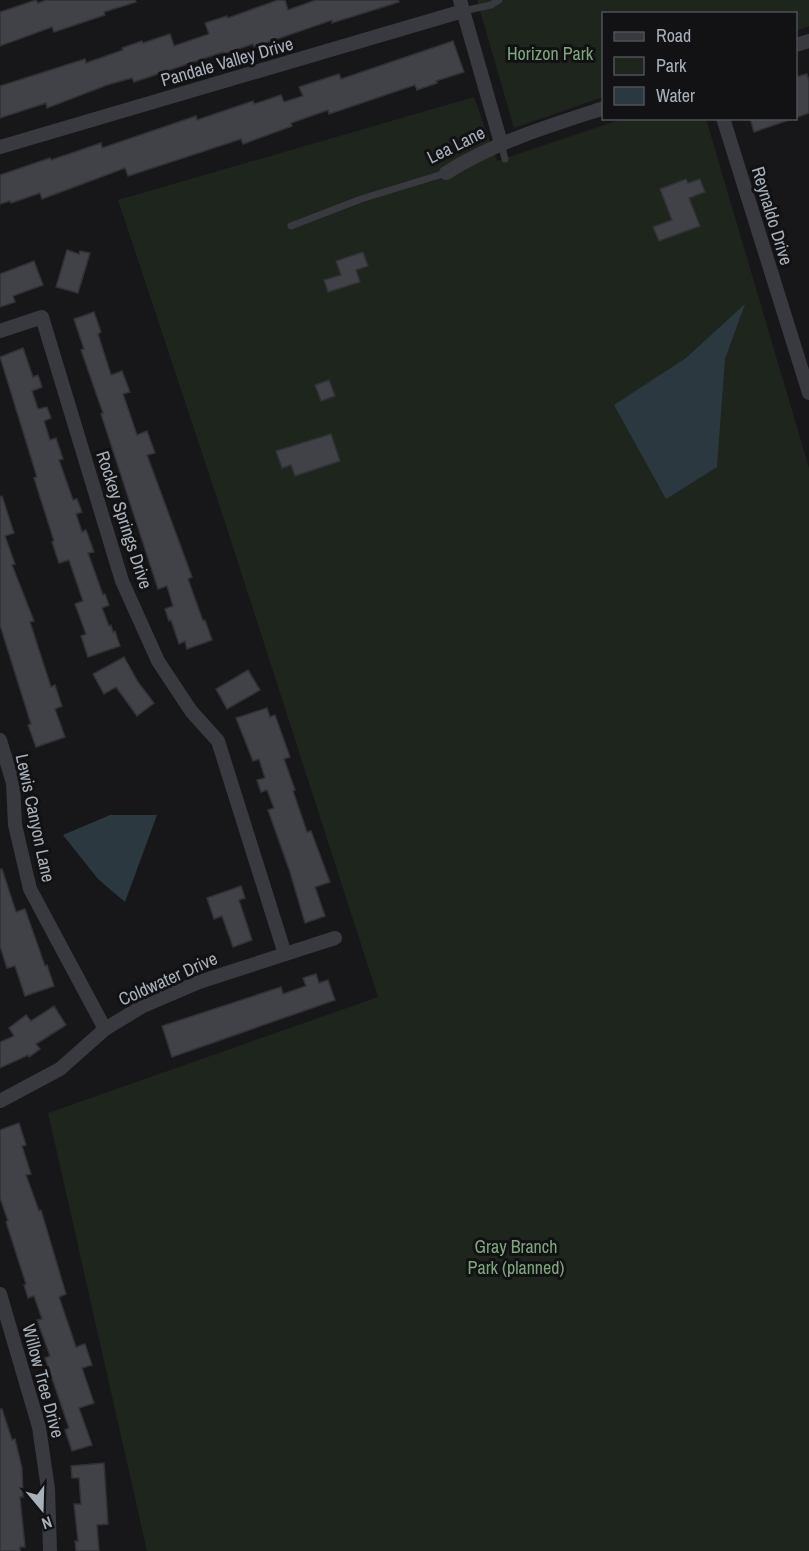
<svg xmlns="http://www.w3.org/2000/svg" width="809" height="1551" viewBox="0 0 809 1551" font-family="'Archivo Narrow',sans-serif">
<rect width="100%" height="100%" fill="#17171a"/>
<g fill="#1d251d">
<polygon points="477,0 809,0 809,26 796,31 796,14 604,14 603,97 514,128"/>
<polygon points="474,97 497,161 622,119 706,119 809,468 809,1551 147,1551 48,1113 378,997 224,519 118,200"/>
</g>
<g fill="#2c383f">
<polygon points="745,304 725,359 717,467 666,499 614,405 686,358"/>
<polygon points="110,815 157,815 125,902 98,879 63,835"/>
</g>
<g fill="#414247" stroke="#313236" stroke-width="1.5">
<polygon points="36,0 38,3 46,0 135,0 136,2 104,12 105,15 54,32 52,27 0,46 0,12"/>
<polygon points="278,0 285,0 288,10 316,0 398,0 399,2 332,23 332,20 254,47 253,44 223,54 223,52 134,82 132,78 107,85 47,108 46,103 0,118 0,86 85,59 86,63 123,50 122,48 142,41 143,43 170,34 174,46 209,34 205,23 227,16 228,18"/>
<polygon points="453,41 464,72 436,81 437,83 417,90 415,85 329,114 328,110 291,123 292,126 243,144 241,139 128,176 125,168 42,199 40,193 11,203 10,201 0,204 0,175 50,158 51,160 101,143 102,148 196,116 197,120 253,101 254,104 281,95 284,102 303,96 299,87 339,74 341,79"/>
<polygon points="807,74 809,81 809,113 795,118 795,77"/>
<polygon points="750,118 788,118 789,120 754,132"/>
<polygon points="686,179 688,183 700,179 705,192 689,198 700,226 659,241 653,227 672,220 660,189"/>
<polygon points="67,250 79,254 80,251 90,253 78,293 56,287"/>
<polygon points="363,252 368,266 356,270 360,282 328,292 324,280 341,275 336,261"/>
<polygon points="34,261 43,285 13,296 15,302 0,307 0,274"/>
<polygon points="94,312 101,332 98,334 111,375 122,371 130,392 123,394 137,435 147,431 155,453 147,455 192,577 188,579 203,621 205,620 212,640 187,649 185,641 179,644 171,620 169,621 165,609 173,606 167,586 158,589 101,414 103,413 81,350 84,349 74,319"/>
<polygon points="23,348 33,377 38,375 42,387 32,391 38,409 47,407 51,418 44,421 50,440 56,438 63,459 59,460 73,500 77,499 82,512 76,514 82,532 86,530 94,552 88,553 103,595 105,594 109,605 102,608 109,626 111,625 113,632 115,631 120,646 88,657 81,636 86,634 75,604 83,601 69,560 59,563 52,542 54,541 34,478 37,477 0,357"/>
<polygon points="329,380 335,396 321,401 315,385"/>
<polygon points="331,434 340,461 295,476 291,465 282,468 276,451"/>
<polygon points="2,496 14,533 5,536 15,564 12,565 34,621 30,622 51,687 55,685 62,706 55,709 65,737 36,747 28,725 31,724 0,625 0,497"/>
<polygon points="124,657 138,682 154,703 137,716 116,687 104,694 93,674"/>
<polygon points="248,670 260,690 227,709 216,689"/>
<polygon points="267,708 270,717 275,715 290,757 284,759 295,790 293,791 307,832 311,831 330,882 315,887 325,916 305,923 290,872 268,810 274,808 267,790 261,792 257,780 265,778 259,759 253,761 236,718"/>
<polygon points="0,869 2,869 16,912 25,909 45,966 47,965 54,986 25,996 15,966 7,968 0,946"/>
<polygon points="241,886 245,898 239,900 252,940 233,947 222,916 214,919 207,898"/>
<polygon points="316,974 319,983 328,980 335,1000 172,1057 162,1026 281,987 283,994 306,986 303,978"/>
<polygon points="54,1006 66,1025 36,1044 40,1049 29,1057 28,1055 0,1068 0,1042 14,1036 9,1028 26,1015 31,1021"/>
<polygon points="19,1123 26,1145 22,1146 31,1174 26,1175 39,1211 41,1210 66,1294 59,1297 76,1347 85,1344 92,1365 82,1368 94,1403 79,1408 92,1445 72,1451 65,1430 69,1428 45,1358 50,1356 37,1320 42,1319 34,1296 28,1298 24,1285 26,1284 6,1222 8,1221 0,1198 0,1130"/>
<polygon points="0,1409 2,1409 12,1440 15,1439 22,1468 23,1497 20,1497 25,1547 20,1547 20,1551 0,1551"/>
<polygon points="104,1463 108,1524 97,1525 99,1551 76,1551 75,1541 78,1541 74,1504 81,1504 79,1478 72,1478 71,1466"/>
</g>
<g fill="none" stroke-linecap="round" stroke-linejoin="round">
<g stroke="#383a3f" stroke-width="7">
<polyline points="463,11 491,5 499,0"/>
<polyline points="501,143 505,159"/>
<polyline points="291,226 361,199 446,173"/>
</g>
<g stroke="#383a3f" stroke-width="14">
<polyline points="460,0 501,143"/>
<polyline points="796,45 809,41"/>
<polyline points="723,118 809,393"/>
<polyline points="0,147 463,11"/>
<path d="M446 173C495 142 549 126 604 108"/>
<polyline points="0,331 42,317 122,581 158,661 191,711 218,741 285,954"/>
<polyline points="0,740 13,783 15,825 30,889 105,1029"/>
<polyline points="0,1101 60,1069 105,1029 143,1006 199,982 335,938"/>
<polyline points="0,1294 39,1427 48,1489 50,1551"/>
</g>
</g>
<g text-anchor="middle" stroke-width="6" stroke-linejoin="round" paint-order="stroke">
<g font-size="18" fill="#7fa77e" stroke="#121215">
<text x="550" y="60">Horizon Park</text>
<text x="516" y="1253">Gray Branch<tspan x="516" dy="21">Park (planned)</tspan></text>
</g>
<g font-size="18" fill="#a8b0ba" stroke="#121215">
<text transform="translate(227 62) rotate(-16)" y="6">Pandale Valley Drive</text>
<text transform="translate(456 145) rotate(-26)" y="6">Lea Lane</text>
<text transform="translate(772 216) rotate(73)" y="6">Reynaldo Drive</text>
<text transform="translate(124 520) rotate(72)" y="6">Rockey Springs Drive</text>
<text transform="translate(35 818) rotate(78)" y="6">Lewis Canyon Lane</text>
<text transform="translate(168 979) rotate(-24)" y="6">Coldwater Drive</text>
<text transform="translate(43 1381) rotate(75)" y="6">Willow Tree Drive</text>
</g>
</g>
<rect x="602" y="12" width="195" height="108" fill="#121215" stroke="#4e5157" stroke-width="1.5"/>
<rect x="614" y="32" width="30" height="9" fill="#383a3f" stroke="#4e5157" stroke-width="1.5"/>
<text x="656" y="42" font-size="18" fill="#a8b0ba">Road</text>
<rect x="614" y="57" width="30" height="18" fill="#1d251d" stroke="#4e5157" stroke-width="1.5"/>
<text x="656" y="72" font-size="18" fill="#a8b0ba">Park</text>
<rect x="614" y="87" width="30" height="18" fill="#2c383f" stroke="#4e5157" stroke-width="1.5"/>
<text x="656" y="102" font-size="18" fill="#a8b0ba">Water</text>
<g transform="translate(42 1509) rotate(161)" stroke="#121215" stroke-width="4.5" paint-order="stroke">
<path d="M0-4.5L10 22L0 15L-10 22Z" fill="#a8b0ba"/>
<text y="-9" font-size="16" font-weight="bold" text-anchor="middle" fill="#a8b0ba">N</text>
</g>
</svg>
